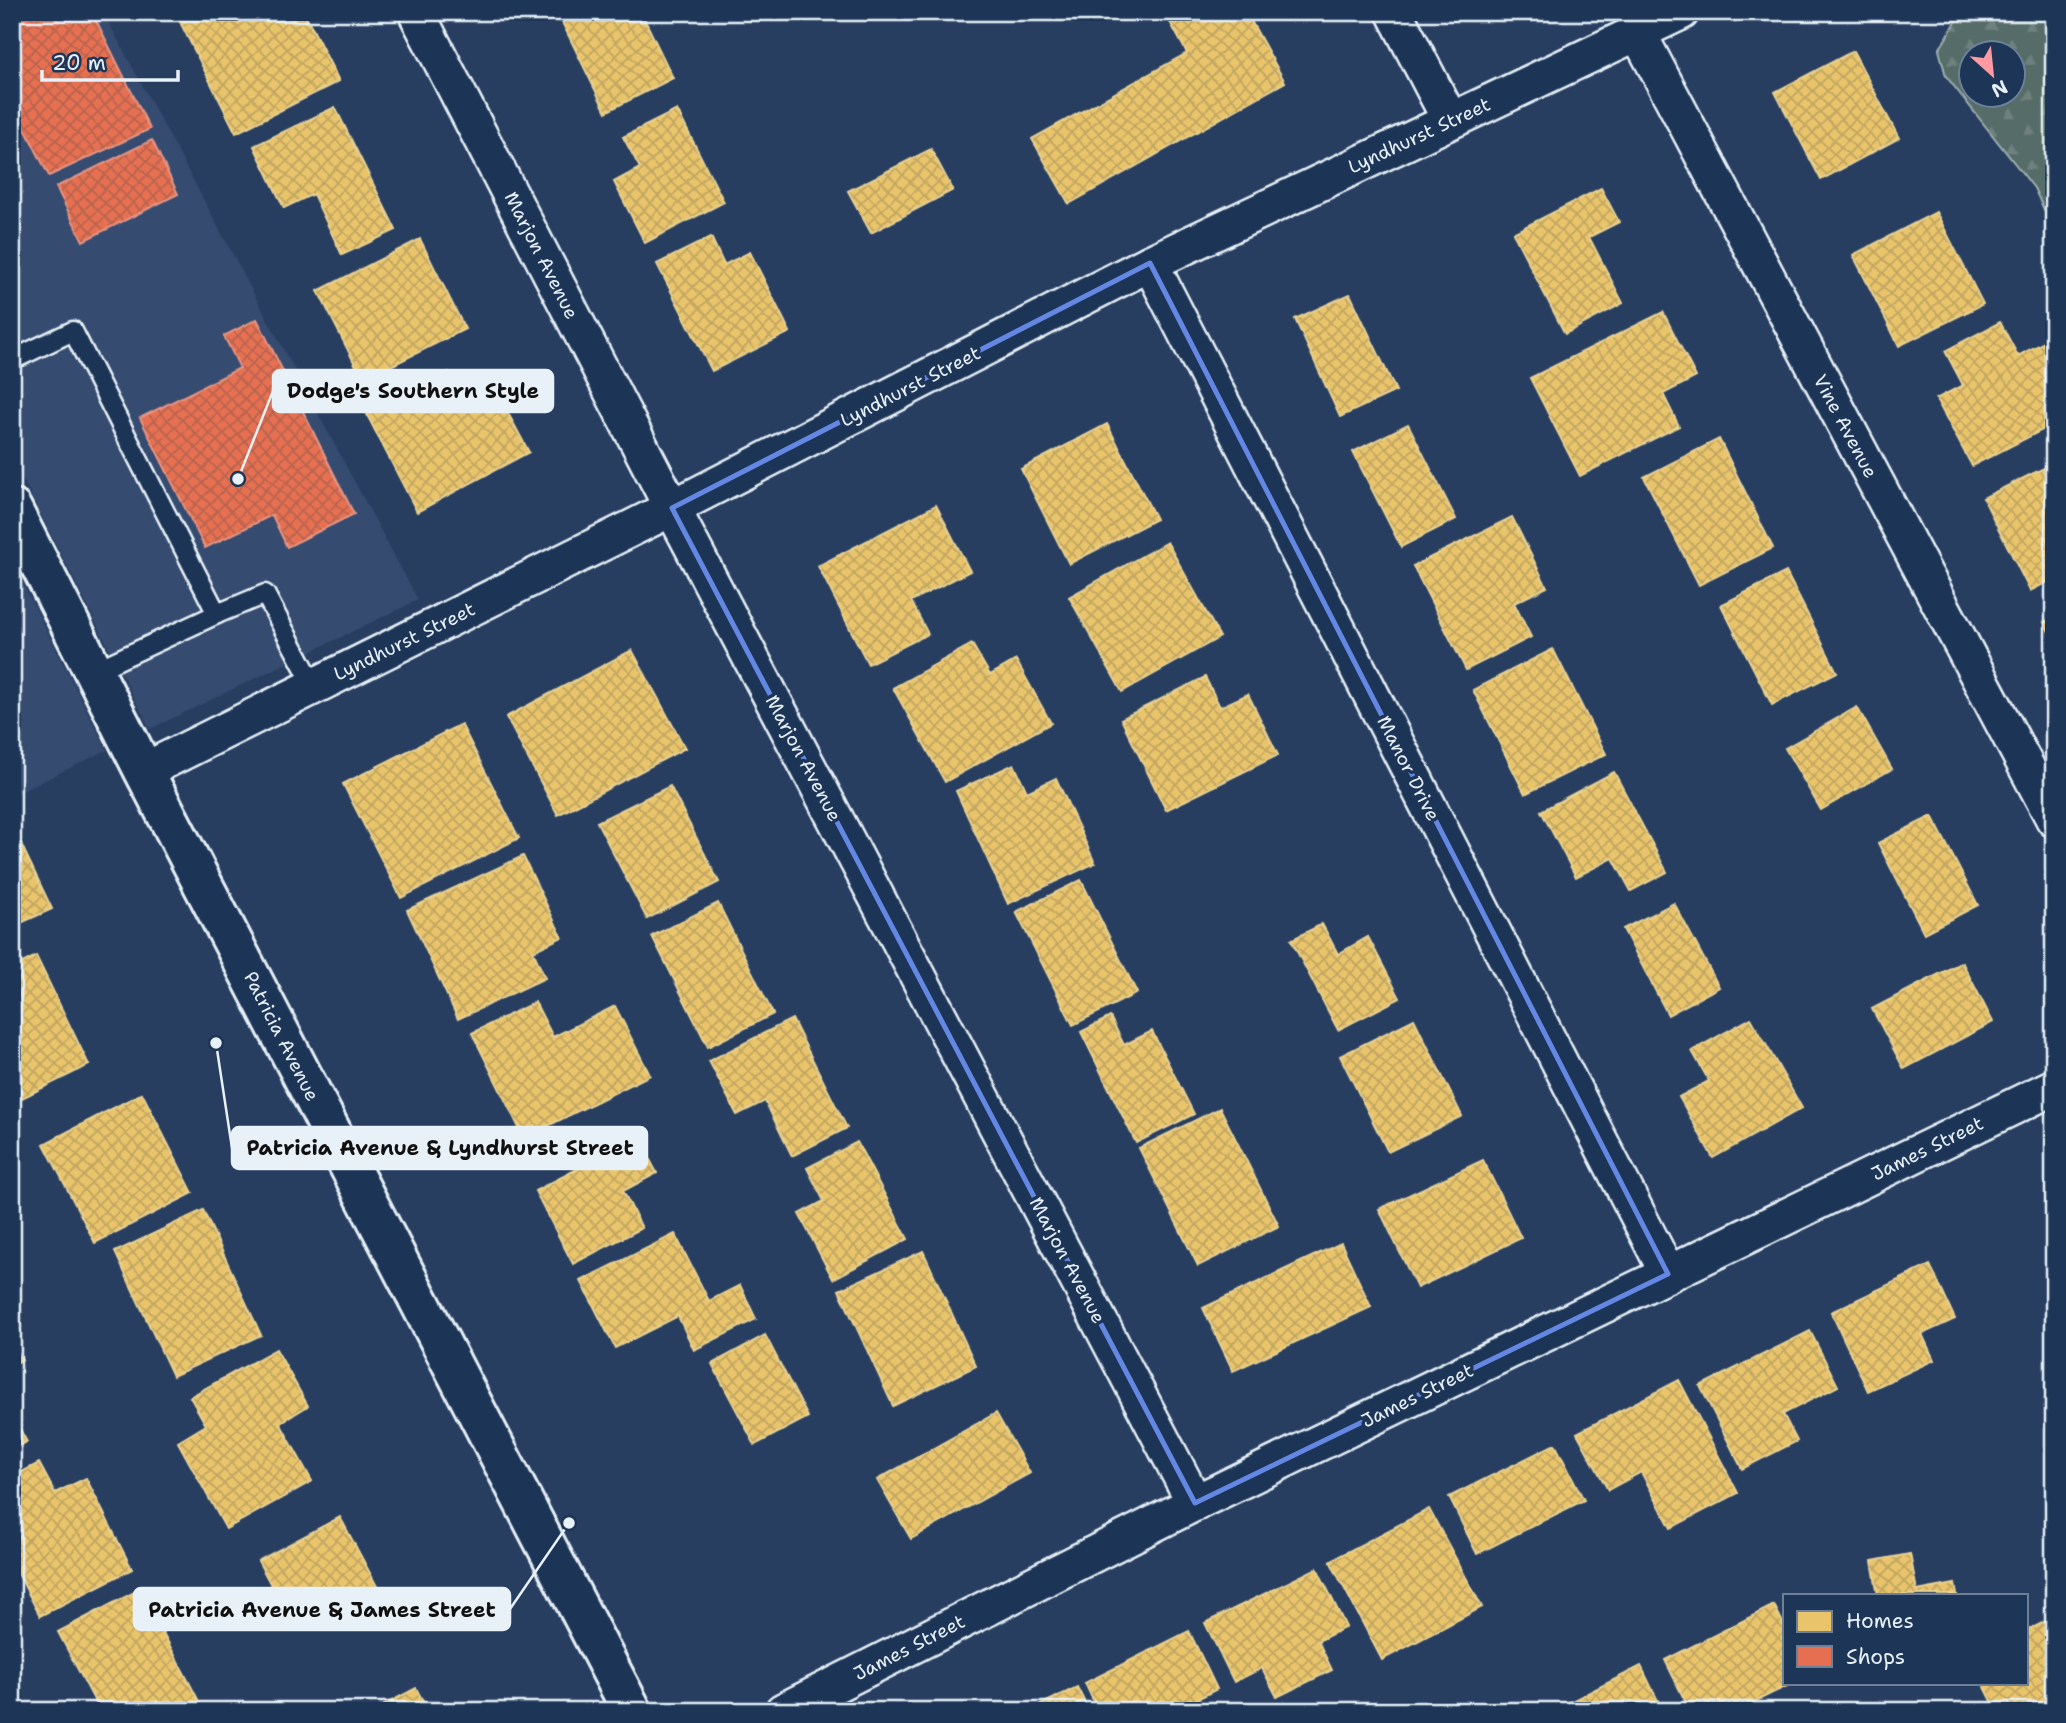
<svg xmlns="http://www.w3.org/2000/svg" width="2066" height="1723" viewBox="0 0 2066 1723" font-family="'Shantell Sans',sans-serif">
<defs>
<pattern id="forest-firs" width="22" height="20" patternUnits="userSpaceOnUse" patternTransform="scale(1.75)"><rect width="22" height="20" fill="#566c68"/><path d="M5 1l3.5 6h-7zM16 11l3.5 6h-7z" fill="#6e817e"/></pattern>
<pattern id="homes-cross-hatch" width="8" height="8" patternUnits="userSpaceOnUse" patternTransform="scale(1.75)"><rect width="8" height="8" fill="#e9c46a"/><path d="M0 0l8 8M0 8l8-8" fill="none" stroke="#c0a562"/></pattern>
<pattern id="shops-cross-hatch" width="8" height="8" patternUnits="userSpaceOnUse" patternTransform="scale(1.75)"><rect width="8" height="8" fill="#e76f51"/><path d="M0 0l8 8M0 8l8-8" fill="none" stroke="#b7634f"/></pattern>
</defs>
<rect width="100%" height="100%" fill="#273e61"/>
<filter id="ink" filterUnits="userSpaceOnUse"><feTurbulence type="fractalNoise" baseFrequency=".0143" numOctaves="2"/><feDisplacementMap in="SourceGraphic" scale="14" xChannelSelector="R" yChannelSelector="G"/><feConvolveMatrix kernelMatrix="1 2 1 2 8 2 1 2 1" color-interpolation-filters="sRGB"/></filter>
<g filter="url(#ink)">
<g fill="#364b6f">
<polygon points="12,12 103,12 418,600 150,729 12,458"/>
<polygon points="12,562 107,750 12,796"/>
</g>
<path fill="url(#forest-firs)" stroke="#9faeb0" stroke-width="2" fill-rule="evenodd" d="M1962 12H2054V231L2034 188 1946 76 1939 50ZM1972 52H2014V94H1972Z"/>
<g fill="url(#homes-cross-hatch)" stroke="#e9d295" stroke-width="2">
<polygon points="175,12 304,12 339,81 236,133"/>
<polygon points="557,12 641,12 673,78 606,112"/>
<polygon points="1182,12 1246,12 1285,82 1069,204 1032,139 1187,53 1169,20"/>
<polygon points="1853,51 1899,138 1821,180 1775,92"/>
<polygon points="335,107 396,230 342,255 313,194 284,208 254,146"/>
<polygon points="677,110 724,202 645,243 614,182 640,168 623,137"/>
<polygon points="931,149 953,190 871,233 848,191"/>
<polygon points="1601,188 1619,222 1589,237 1623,303 1565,334 1513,233"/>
<polygon points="1936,212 1983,304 1899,346 1853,255"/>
<polygon points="711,237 724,265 750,252 790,332 712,371 657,264"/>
<polygon points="420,239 465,329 363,380 318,291"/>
<polygon points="1350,294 1396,391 1340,417 1295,319"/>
<polygon points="1663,312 1696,377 1663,394 1679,426 1580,476 1530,378"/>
<polygon points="2000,322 2018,356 2046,341 2054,357 2054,424 1972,466 1936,399 1963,385 1945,351"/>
<polygon points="449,372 465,404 495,389 529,452 417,512 367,415"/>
<polygon points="1107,424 1156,519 1069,564 1021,469"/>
<polygon points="1408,424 1456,519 1401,547 1353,452"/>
<polygon points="1719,439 1773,548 1699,585 1644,477"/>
<polygon points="2054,463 2054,579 2030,591 1983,498"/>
<polygon points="936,505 970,571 911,601 928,634 868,664 818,566"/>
<polygon points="1512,517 1547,587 1514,603 1531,637 1466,670 1413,566"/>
<polygon points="1167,542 1220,637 1122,692 1069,597"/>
<polygon points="1786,572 1837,672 1772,705 1721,605"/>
<polygon points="2054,617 2054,642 2044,622"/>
<polygon points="972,644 990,675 1016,660 1051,723 945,782 893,688"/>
<polygon points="1553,649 1606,754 1525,794 1473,690"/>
<polygon points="632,650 685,748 558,815 506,717"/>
<polygon points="1205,677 1220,707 1248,694 1278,755 1166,810 1121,719"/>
<polygon points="1857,707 1892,769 1821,810 1785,748"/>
<polygon points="461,724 519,838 401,898 343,784"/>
<polygon points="1014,764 1027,792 1056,778 1095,863 1008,904 956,791"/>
<polygon points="1614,772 1667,872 1631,891 1613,858 1576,877 1541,811"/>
<polygon points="670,786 719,882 647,919 597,822"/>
<polygon points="1932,816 1978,905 1924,933 1878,843"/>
<polygon points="12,825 52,909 12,927"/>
<polygon points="523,856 562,937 533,951 545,978 458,1019 407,910"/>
<polygon points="1081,880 1137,993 1073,1025 1016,912"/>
<polygon points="718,903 773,1014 708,1047 652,936"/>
<polygon points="1674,903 1719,987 1668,1015 1623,929"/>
<polygon points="1322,924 1338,954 1368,937 1400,998 1338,1030 1291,940"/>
<polygon points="36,956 89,1065 12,1103 12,968"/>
<polygon points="1962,962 1993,1022 1904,1069 1872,1009"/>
<polygon points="535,1002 553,1037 615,1006 650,1075 524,1138 472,1033"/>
<polygon points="1110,1017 1124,1045 1152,1031 1194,1114 1136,1143 1081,1032"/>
<polygon points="1751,1018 1802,1108 1713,1158 1679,1097 1709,1081 1692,1051"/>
<polygon points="792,1019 847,1128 792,1156 765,1101 737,1115 709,1061"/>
<polygon points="1414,1019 1462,1116 1388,1152 1340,1056"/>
<polygon points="142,1093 193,1193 95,1243 44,1144"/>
<polygon points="1220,1108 1279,1226 1198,1266 1139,1148"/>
<polygon points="638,1137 657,1173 623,1191 642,1228 573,1264 535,1191"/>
<polygon points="857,1142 908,1239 833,1279 799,1214 824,1201 807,1168"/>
<polygon points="1483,1160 1521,1238 1417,1288 1379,1209"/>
<polygon points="203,1210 261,1335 173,1376 115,1252"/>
<polygon points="675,1234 709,1301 740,1285 756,1319 694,1350 678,1316 615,1348 581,1281"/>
<polygon points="1341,1243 1371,1307 1233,1371 1203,1308"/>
<polygon points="923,1251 976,1366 893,1406 839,1290"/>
<polygon points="1930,1265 1955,1319 1922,1334 1934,1360 1868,1391 1831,1312"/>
<polygon points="1810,1331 1838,1386 1783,1414 1797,1441 1742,1469 1700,1386"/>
<polygon points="765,1335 808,1417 755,1445 712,1364"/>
<polygon points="12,1342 22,1360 12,1365"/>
<polygon points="276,1349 308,1406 280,1423 312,1481 226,1529 178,1442 206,1425 190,1397"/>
<polygon points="1679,1380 1738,1493 1671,1528 1641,1472 1608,1490 1577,1433"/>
<polygon points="996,1413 1030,1473 911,1539 877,1480"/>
<polygon points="12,1415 27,1442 12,1449"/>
<polygon points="1555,1444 1584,1500 1477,1554 1449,1497"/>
<polygon points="39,1463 55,1493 86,1478 132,1569 40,1616 12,1562 12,1477"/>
<polygon points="1429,1509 1482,1607 1382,1660 1330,1561"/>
<polygon points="340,1517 387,1605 360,1620 344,1590 290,1620 258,1561"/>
<polygon points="1910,1554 1917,1591 1955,1584 1957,1595 1878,1595 1872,1561"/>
<polygon points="1317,1568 1346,1627 1318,1641 1332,1670 1277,1697 1262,1668 1234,1682 1205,1623"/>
<polygon points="140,1589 202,1707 194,1711 135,1711 132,1706 123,1711 100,1711 58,1632"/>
<polygon points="1774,1605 1784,1625 1784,1683 1793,1683 1736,1711 1690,1711 1665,1660"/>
<polygon points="2052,1618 2054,1711 1997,1711 1983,1683 2026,1683 2026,1631"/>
<polygon points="1189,1631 1217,1689 1183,1706 1185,1711 1098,1711 1085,1683"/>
<polygon points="1641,1666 1663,1711 1552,1711"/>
<polygon points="1077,1687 1089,1711 1028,1711"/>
<polygon points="416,1688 428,1711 373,1711"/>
</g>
<g fill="url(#shops-cross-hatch)" stroke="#e79683" stroke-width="2">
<polygon points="12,12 92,12 150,129 49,176 12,103"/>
<polygon points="152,140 178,194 83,241 56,187"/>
<polygon points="257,319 354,514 287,547 272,515 205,548 140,418 240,368 224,336"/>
</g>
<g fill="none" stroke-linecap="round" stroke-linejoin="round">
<g stroke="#e8f1f8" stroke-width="23">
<g id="service">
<polyline points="12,360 73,331 217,614 94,671"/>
<polyline points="217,614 265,594 314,686"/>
</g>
</g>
<g stroke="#e8f1f8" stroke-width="40">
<g id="minor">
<polyline points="416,12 672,508 1195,1503"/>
<polyline points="1394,12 1450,120"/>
<polyline points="1638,33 2054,819"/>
<polyline points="1150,263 1668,1274"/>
<polyline points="144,771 672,508 1150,263 1681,12"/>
<polyline points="783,1711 1195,1503 2054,1087"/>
</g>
</g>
<g stroke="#e8f1f8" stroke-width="44">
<polyline id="tertiary" points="12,509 144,771 632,1711"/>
</g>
<use href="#service" stroke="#1d3557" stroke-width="18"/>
<use href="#minor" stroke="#1d3557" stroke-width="35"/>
<use href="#tertiary" stroke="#1d3557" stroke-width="38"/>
</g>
</g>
<path fill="none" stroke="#6487e3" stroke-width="5" stroke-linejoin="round" d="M1150 263 1668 1274 1195 1503 672 508Z"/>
<g text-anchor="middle" stroke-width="7" stroke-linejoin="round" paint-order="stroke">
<g font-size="19" fill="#e8f1f8" stroke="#1d3557">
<text transform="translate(1419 135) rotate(-25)" y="7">Lyndhurst Street</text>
<text transform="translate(542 255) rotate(63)" y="7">Marjon Avenue</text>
<text transform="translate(910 386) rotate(-27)" y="7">Lyndhurst Street</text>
<text transform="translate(1846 426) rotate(62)" y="7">Vine Avenue</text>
<text transform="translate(404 641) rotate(-26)" y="7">Lyndhurst Street</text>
<text transform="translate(804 758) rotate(62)" y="7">Marjon Avenue</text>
<text transform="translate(1409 768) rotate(63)" y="7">Manor Drive</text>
<text transform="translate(282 1036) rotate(63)" y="7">Patricia Avenue</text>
<text transform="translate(1927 1148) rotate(-26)" y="7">James Street</text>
<text transform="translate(1068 1260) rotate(62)" y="7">Marjon Avenue</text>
<text transform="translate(1417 1395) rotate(-26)" y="7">James Street</text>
<text transform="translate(909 1647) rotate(-27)" y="7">James Street</text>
</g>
</g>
<path fill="none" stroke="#e8f1f8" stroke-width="2.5" d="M238 479L273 391M216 1043L232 1148M569 1523L510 1609"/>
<g fill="#e8f1f8" stroke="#1d3557" stroke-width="2.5">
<circle cx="238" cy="479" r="7"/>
<circle cx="216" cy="1043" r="7"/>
<circle cx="569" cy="1523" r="7"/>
</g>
<g fill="#e8f1f8" stroke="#e8f1f8" stroke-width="2.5">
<rect x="273" y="370" width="280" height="42" rx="7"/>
<rect x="232" y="1127" width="415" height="42" rx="7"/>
<rect x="134" y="1588" width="376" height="42" rx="7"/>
</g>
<g font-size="21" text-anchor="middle" font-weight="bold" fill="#111">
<text x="413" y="398">Dodge's Southern Style</text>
<text x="440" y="1155">Patricia Avenue &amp; Lyndhurst Street</text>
<text x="322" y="1617">Patricia Avenue &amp; James Street</text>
</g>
<rect width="2066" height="1723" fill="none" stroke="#1d3557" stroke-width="42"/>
<rect x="21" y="21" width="2024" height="1681" fill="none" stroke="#e8f1f8" stroke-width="2.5" filter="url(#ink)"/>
<rect x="1783" y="1594" width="245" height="91" fill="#1d3557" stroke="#6e8097" stroke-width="2"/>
<rect x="1797" y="1611" width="35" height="21" fill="#e9c46a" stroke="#6e8097" stroke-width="2"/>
<text x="1846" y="1628" font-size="21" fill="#e8f1f8">Homes</text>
<rect x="1797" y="1646" width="35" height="21" fill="#e76f51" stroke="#6e8097" stroke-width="2"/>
<text x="1846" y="1664" font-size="21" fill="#e8f1f8">Shops</text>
<g transform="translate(1992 74) rotate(153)"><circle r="33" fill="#1d3557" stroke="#6e8097" stroke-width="2"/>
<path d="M0-5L12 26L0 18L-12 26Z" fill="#ff9aa2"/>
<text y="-10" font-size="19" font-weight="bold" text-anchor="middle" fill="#e8f1f8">N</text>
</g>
<path d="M42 70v10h136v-10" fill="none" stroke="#e8f1f8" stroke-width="3.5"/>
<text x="52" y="70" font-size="21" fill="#e8f1f8" stroke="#1d3557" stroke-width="5" paint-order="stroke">20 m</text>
</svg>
